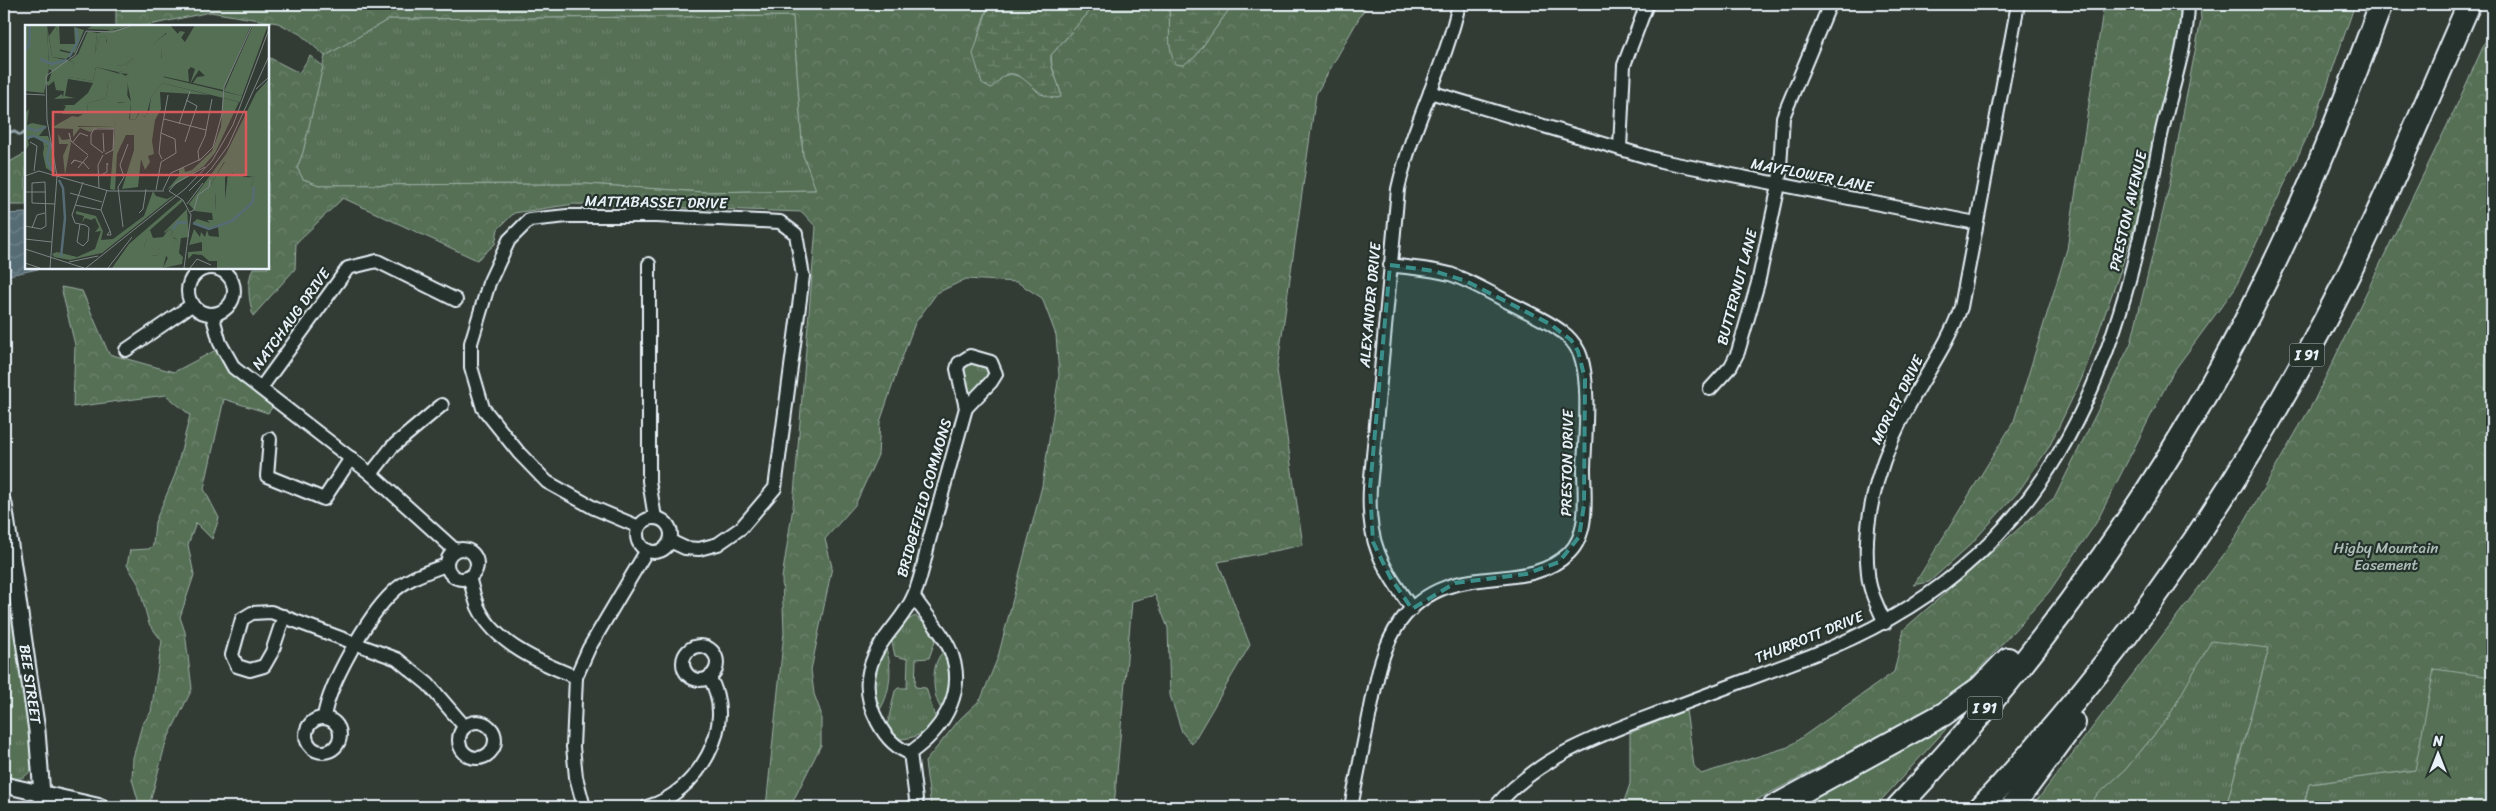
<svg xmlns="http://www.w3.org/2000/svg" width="2496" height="811" viewBox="0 0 2496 811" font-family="Sriracha,sans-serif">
<defs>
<pattern id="grass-tufts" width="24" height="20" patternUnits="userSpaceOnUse" patternTransform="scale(1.25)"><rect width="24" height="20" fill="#556f55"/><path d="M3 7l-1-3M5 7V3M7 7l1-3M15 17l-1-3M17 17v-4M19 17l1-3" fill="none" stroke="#6d846e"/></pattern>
<pattern id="forest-crowns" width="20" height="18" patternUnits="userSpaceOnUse" patternTransform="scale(1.25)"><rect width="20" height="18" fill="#556f55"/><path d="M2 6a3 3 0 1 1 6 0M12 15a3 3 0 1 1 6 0" fill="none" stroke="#6d846e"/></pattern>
<pattern id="wetland-marsh" width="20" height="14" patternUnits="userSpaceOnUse" patternTransform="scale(1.25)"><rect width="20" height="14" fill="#556f55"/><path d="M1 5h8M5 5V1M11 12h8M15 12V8" fill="none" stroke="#6d846e"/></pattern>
<pattern id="water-waves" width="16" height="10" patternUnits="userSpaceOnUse" patternTransform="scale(1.25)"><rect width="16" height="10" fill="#566c74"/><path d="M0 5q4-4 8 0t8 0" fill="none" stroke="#6e8189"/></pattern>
</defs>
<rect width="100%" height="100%" fill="#333b35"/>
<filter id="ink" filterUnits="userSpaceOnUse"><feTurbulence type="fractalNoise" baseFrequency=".02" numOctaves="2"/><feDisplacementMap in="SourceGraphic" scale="10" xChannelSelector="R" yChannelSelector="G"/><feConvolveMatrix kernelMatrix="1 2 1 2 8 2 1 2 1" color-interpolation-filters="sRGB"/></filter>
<g filter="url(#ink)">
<g fill="url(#grass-tufts)" stroke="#9eb0a6">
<polygon points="793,16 803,155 817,190 702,192 587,184 319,185 303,179 297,168 303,152 325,56 389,19"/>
<polygon points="2492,100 2492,807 2439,805 2438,807 2303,807 2309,784 2415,770 2269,648 2226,807 2088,807 2095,796 2125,770 2168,718"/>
<polygon points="971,363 986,367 988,376 969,399 965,369"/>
<path d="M4 472 27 636 32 768C25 781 16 779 4 776Z"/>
<path d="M915 616 925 624 936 638 929 658 916 659 915 687 926 688 936 720C925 734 914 739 897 739L887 726 895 691 898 688H907L908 659 895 656 891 638 902 624Z"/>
<path d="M885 648C894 664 890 698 878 712 872 688 873 670 885 648Z"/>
<path d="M943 652C957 663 948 696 942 710 932 697 930 664 943 652Z"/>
<polygon points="1944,722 1946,729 1875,807 1789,807"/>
</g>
<g fill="url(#forest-crowns)" stroke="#9eb0a6">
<path d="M116 4H989C976 37 969 58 991 88L1004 76 1011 74 1024 78 1040 94 1058 98 1061 93 1052 66 1051 55 1096 4H1169L1170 45 1179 65 1195 57 1233 4H1367L1316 94 1277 370 1303 545 1218 562 1250 645 1192 744 1182 732 1170 695 1168 628 1155 595 1132 601 1114 807H931L925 762 960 719 981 699 998 657 1042 486 1059 375 1056 335 1042 298 1017 282 966 279 937 293 915 323 898 369 880 422 878 455 855 505 825 539 832 567 811 670 814 694 821 713V745L790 807H766L784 633 782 578 793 507 816 227 802 212 574 204 514 213 498 229 495 244 477 260 343 198 296 243 295 269 253 316C249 299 246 284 253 268H268V57L299 73 310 56 323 66 303 152 297 168 303 179 319 185 587 184 702 192 816 190 803 155 793 16 389 19 325 56 300 34 278 23 210 12 145 26H116Z"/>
<polygon points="2104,4 2180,4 2180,24 2143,197 2121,269 2082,378 2049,447 2019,491 1970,545 1929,582 1914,585 2014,421 2067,249"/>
<polygon points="2200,4 2355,4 2316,118 2235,288 2173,372 2096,523 2049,592 1955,696 1743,807 1622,807 1630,784 1630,733 1686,710 1694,766 1701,774 1788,747 1894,672 1904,629 2055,497 2131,343 2169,187 2201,20"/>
<polygon points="2492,27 2492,677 2434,669 2415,770 2309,784 2303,807 2226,807 2269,648 2211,641 2168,718 2125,770 2096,796 2088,807 2032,807 2231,545 2314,401 2455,109"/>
<polygon points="26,153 26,205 4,205 4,165"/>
<polygon points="61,287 82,291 109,354 174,372 216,350 228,369 274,405 268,413 224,399 204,489 219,518 212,539 196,523 188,545 194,575 180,617 185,632 192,689 166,742 149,806 140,807 132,779 133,758 142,725 151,712 162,641 149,624 138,583 127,565 130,550 149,549 153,545 155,522 175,475 190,415 166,395 73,407 75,345"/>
</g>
<g fill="url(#wetland-marsh)" stroke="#9eb0a6">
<path d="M989 4H1096L1051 55C1049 69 1060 82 1061 97 1038 104 1023 66 1005 75 1000 78 996 85 991 88L982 83 973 54Z"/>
<path d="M1169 4H1233L1195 57 1183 65 1175 64C1166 46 1171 24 1169 4Z"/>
</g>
<polygon fill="url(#water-waves)" stroke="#90a1a9" points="26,213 26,268 43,268 4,276 4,214"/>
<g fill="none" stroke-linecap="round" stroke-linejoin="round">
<polyline stroke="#90a1a9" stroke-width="3" points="4,142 5,135 13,131 20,135 26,132"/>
<g stroke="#e8f1f8" stroke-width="16">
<g id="minor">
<polyline points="1430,92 1661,161 1976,223"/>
<polyline points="1620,148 1624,65 1647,4"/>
<polyline points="649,264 649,481 655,518"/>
<circle cx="211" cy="291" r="23"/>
<polyline points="212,314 220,343 234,368 371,474 455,550"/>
<polyline points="126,350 193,304"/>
<polygon points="970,356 991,362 996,374 991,382 966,408 957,369 959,363"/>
<polyline points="261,388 348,268 377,261 456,300"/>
<polyline points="1710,389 1731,366 1738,352 1758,283 1779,185 1783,117 1830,4"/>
<polyline points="270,439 267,476 324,499 351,458"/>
<polyline points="371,474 392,447 442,405"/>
<circle cx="654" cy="535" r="17"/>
<polyline points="639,527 594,508 547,482 519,453 483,408 471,367 471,343 489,283 509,240 529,220 567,216 656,216 780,222 796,234 803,276 775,488 741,528 718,544 699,549 685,548 670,541"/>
<circle cx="462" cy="564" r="15"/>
<path d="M469 577C472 587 474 597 478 607 495 644 541 663 576 677"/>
<path d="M1412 609C1381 564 1367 544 1370 488L1398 189C1412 125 1445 67 1459 4"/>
<polyline points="284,616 272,652 264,666 250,670 237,666 232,655 242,619 252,613 271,612 397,659 428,684 465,727"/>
<path d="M1885 623C1878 607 1869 591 1868 573 1861 514 1884 448 1913 398 1930 368 1950 339 1961 307L2018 4"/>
<circle cx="700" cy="663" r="17"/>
<path d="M324 717C329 684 367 617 392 593 407 578 427 572 446 565"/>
<circle cx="323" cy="735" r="17"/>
<circle cx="477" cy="740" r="18"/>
<path d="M910 753C883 744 865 705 868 678 873 640 902 625 914 595 922 577 925 556 930 537 942 494 954 451 966 408"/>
<path d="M910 753C940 732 965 696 953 658 947 636 926 616 914 597"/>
<polyline points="910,753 917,807"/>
<polyline points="584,807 576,777 573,747 576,677 589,648 647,550"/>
<path d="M647 807C697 793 739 725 709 677"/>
<path d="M1351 807C1357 777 1363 747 1369 717 1376 684 1380 650 1400 622 1449 555 1523 598 1569 553 1590 533 1584 494 1584 468 1585 437 1591 379 1579 352 1575 344 1568 336 1561 331 1545 319 1525 311 1508 302 1489 292 1470 281 1450 274 1431 269 1410 268 1390 265"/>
<path d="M1495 807C1541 754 1605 733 1669 709 1716 691 1763 674 1810 656 2050 564 2116 380 2159 145 2168 98 2187 51 2188 4"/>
</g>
</g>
<g stroke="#e8f1f8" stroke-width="19">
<g id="tertiary">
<path id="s1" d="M4 504 37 731 43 807"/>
<polyline points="4,785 101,807"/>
</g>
</g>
<g stroke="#e8f1f8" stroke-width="26">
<g id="motorway">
<polyline points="1774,807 1944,714 1980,688 2008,659"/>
<path d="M1898 807C2046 651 2174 470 2268 276 2312 187 2347 96 2381 4"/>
<path d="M1981 807C2123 658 2240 486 2334 303 2384 206 2425 104 2469 4"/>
<polyline points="2012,807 2074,723"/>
</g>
</g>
<use href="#minor" stroke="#26332d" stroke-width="12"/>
<use href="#tertiary" stroke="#26332d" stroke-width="15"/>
<use href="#motorway" stroke="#26332d" stroke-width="22"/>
</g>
</g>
<path fill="#3a8f8a" fill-opacity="0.2" stroke="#3a8f8a" stroke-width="4" stroke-dasharray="10 6" stroke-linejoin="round" d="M1390 265 1434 271 1466 281 1550 324 1571 340 1578 351 1585 379 1584 505 1579 537 1559 562 1526 574 1455 583 1412 609 1390 577 1373 542 1370 488Z"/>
<g text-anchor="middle" stroke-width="4.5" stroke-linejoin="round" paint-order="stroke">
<g fill="#26332d" stroke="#aeb8bb" stroke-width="1">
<rect x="2289.5" y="343.5" width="35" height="23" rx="4"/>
<rect x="1967.5" y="696.5" width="35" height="23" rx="4"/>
</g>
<g font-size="14" font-weight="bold" fill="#e8f1f8">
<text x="2307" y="360">I 91</text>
<text x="1985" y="713">I 91</text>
</g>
<g font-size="15" fill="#e8f1f8" stroke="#26332d">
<text transform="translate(1812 175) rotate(11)" y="5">MAYFLOWER LANE</text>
<text transform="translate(656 202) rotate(1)" y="5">MATTABASSET DRIVE</text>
<text transform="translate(2128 211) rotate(-77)" y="5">PRESTON AVENUE</text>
<text transform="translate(1737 287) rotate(-75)" y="5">BUTTERNUT LANE</text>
<text transform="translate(1370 305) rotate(-85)" y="5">ALEXANDER DRIVE</text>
<text transform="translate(291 319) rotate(-54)" y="5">NATCHAUG DRIVE</text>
<text transform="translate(1897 400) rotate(-63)" y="5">MORLEY DRIVE</text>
<text transform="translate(1567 463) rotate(-89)" y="5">PRESTON DRIVE</text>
<text transform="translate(924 498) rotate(-74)" y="5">BRIDGEFIELD COMMONS</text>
<text transform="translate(1809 637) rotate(-22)" y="5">THURROTT DRIVE</text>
<text dy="5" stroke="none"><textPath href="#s1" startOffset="182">BEE STREET</textPath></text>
</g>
<g font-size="15" fill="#adbdb7" stroke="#26332d">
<text x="2386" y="553">Higby Mountain<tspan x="2386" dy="17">Easement</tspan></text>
</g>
</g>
<g transform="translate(25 25)">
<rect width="244" height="244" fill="#333b35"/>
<path d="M0 0H22L24 44 19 68 0 66ZM31 1 35 26 48 29 41 34 27 32 24 11ZM63 6 72 8 70 29 74 13 81 11V17L91 28V40L97 41 121 25 101 41 104 46 93 47 71 42 68 56 43 52 49 37 44 36 53 29ZM95 48 103 52 102 77H93L89 87H62L63 78 81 73 83 58ZM138 52 217 71 215 77 137 58ZM244 61V214L238 243H199L195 186H190L191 170 186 159 210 121 229 76ZM217 139 202 154 204 162 226 161 229 153 219 152 217 150 228 152 233 141 232 163 200 184V152ZM58 89H90L91 102 52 101 53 92ZM28 121 30 147 29 148 21 143 18 129 19 122ZM162 184 164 212 156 213 154 228 158 232 157 239 138 243 152 214 146 211 148 206 144 204 140 208 139 207ZM122 214H137L133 231 125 230 119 221Z" fill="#556f55" fill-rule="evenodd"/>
<path d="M22 0 27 32 49 37 44 52 68 56 71 42 95 49 83 58 81 73 63 78 62 87H89V78L102 77V70L106 77 104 94 110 95 115 87H118L119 92 124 87 126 72 137 58 185 70 135 67 136 84 130 95 127 116 129 129 123 131 125 137 120 145 116 134 113 162 97 164 109 125V110H101L92 129 90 165 85 164 90 104 73 103 65 107 55 103 48 112V104L26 103 47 91 53 92V102H91L89 89H37L41 81 38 80H49L63 68 68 58 43 54 40 71 50 73 29 74 37 69 38 72 39 66 31 65 29 56 23 61 20 57 24 56 27 46 24 44ZM31 0H34L35 19H50L49 2 59 5 50 28 33 24ZM69 0H106L90 5 62 4ZM111 0H130L90 20 109 33 97 41 91 40V28L82 22 81 11 74 13 70 29 72 8ZM141 0H145L160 17 170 0H226L198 65 168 58 172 52 180 51 174 45 165 59 170 44 166 42 163 45 164 57 137 51 136 19 145 10 138 7ZM228 0H243L217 71 199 66ZM244 54V243H217L218 226 241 187 242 79 232 74 228 80 233 82 234 182 208 223 209 243H192V236H184L177 230 168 229 163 234V227L177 226V217L164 220 169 204 175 212 176 207 180 212 182 205 184 211 194 212 193 202 183 204 168 198 172 194 185 198 182 195H188L187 188 170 186 164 179 201 129 231 68ZM199 137 204 138 199 184 190 186 191 164 186 159ZM217 139 231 141 228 152H216L229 153 226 161H204L202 155 207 148 215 147ZM198 73 214 77 190 128 179 141 142 165 154 151V144L159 142 160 147 167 145 187 126 196 102ZM4 84 2 100 7 98 22 101 14 111H23L27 121 19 122 18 117 8 111 3 115 4 120 0 126V88ZM33 109 37 115 45 114 46 118 40 150 38 131 43 119H34ZM128 166 131 171 142 174 150 170 77 228 45 235 29 232 27 229 32 227 52 232 70 224 76 206 70 207 74 202 70 193 66 195 60 193 57 198 59 191 51 189V186L71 191 78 206 76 215 88 214 119 191ZM156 174 158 176 125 205 128 213 138 212 144 204 148 206 146 211 151 210 148 213 152 214 146 230 150 240 141 231 138 243H87L104 219ZM122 214H136L133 231 126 230V225L119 221Z" fill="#556f55" fill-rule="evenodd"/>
<path d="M126 0 141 1 140 9 127 20 147 4 149 14 155 6 160 7 150 22 149 15 142 25 137 20 136 32 140 40 138 57 126 72 121 92 114 87 110 95 105 94 106 77 101 50 104 49 92 48 101 45 100 42 110 33H95L93 23 85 18 99 8Z" fill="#556f55"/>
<path fill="none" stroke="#566c74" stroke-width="2.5" d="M0 25 4 21 5 0M44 32 53 16 51 3M15 34 27 39 42 35M0 102 11 106 21 102M0 113 9 111 25 119 22 135 27 146M34 155 38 163 40 193 36 232M168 198 184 204 207 196 228 177 229 162M148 204 153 197 162 198"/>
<path fill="none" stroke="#7b8483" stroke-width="1" d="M231 64 243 53M0 69 20 70M139 94 181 105M154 99 165 66M78 108 79 127M45 112 44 108 46 116 63 130M5 117 12 121 9 146M48 117 55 108 63 111M160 117 172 81 161 75M78 128 66 119V109L69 104H89L88 125 80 129M137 134 134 128 136 108 143 70M50 135 46 139 49 135 56 137 59 138 64 144M174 136 173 126 180 111 187 74M53 143 63 131M0 151 14 146 84 166H139M74 151 82 147V138L83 140M74 163 73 140 78 130M82 165 76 185 85 206 82 210H86L85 206M131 165 136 137 151 128 150 114 136 108M138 165 146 148 176 134 188 122 197 89 199 62 227 0M144 166 158 175 166 190 159 243M144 166 151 158 180 142M164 166 186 144 203 121 244 31M0 167H21M45 168 77 177M7 178 30 179M162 179 178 158M50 180 76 185M165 187 169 185 173 170 184 162 185 155M114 188 118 184 121 164M55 199 52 217 58 221 63 216 64 203 62 201 60 200 50 198 47 190 58 157M0 201 16 204 21 201 20 157 7 158V178M98 202 93 162 99 152 95 140 103 119M7 203 12 190 20 188M0 214 27 217M0 224 59 243M44 237 73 231M0 238 15 243M25 243 32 151 22 95 21 51 50 30 61 6 88 7 108 0M61 243 160 164 187 136 208 100 244 4M83 243 107 212M165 243 172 234 186 240"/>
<path fill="#da5a5c" fill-opacity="0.15" stroke="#da5a5c" stroke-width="2.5" d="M28 87H221V150H28Z"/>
<rect width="244" height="244" fill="none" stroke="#e8f1f8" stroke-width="2.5"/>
</g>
<rect width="2496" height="811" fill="none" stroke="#26332d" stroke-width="20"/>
<rect x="10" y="10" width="2476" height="791" fill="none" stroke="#e8f1f8" stroke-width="2" filter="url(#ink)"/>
<g transform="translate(2438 754)" stroke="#26332d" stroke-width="4" paint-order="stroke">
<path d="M0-4L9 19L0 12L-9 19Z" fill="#e8f1f8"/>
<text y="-8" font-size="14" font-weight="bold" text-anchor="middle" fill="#e8f1f8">N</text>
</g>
</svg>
